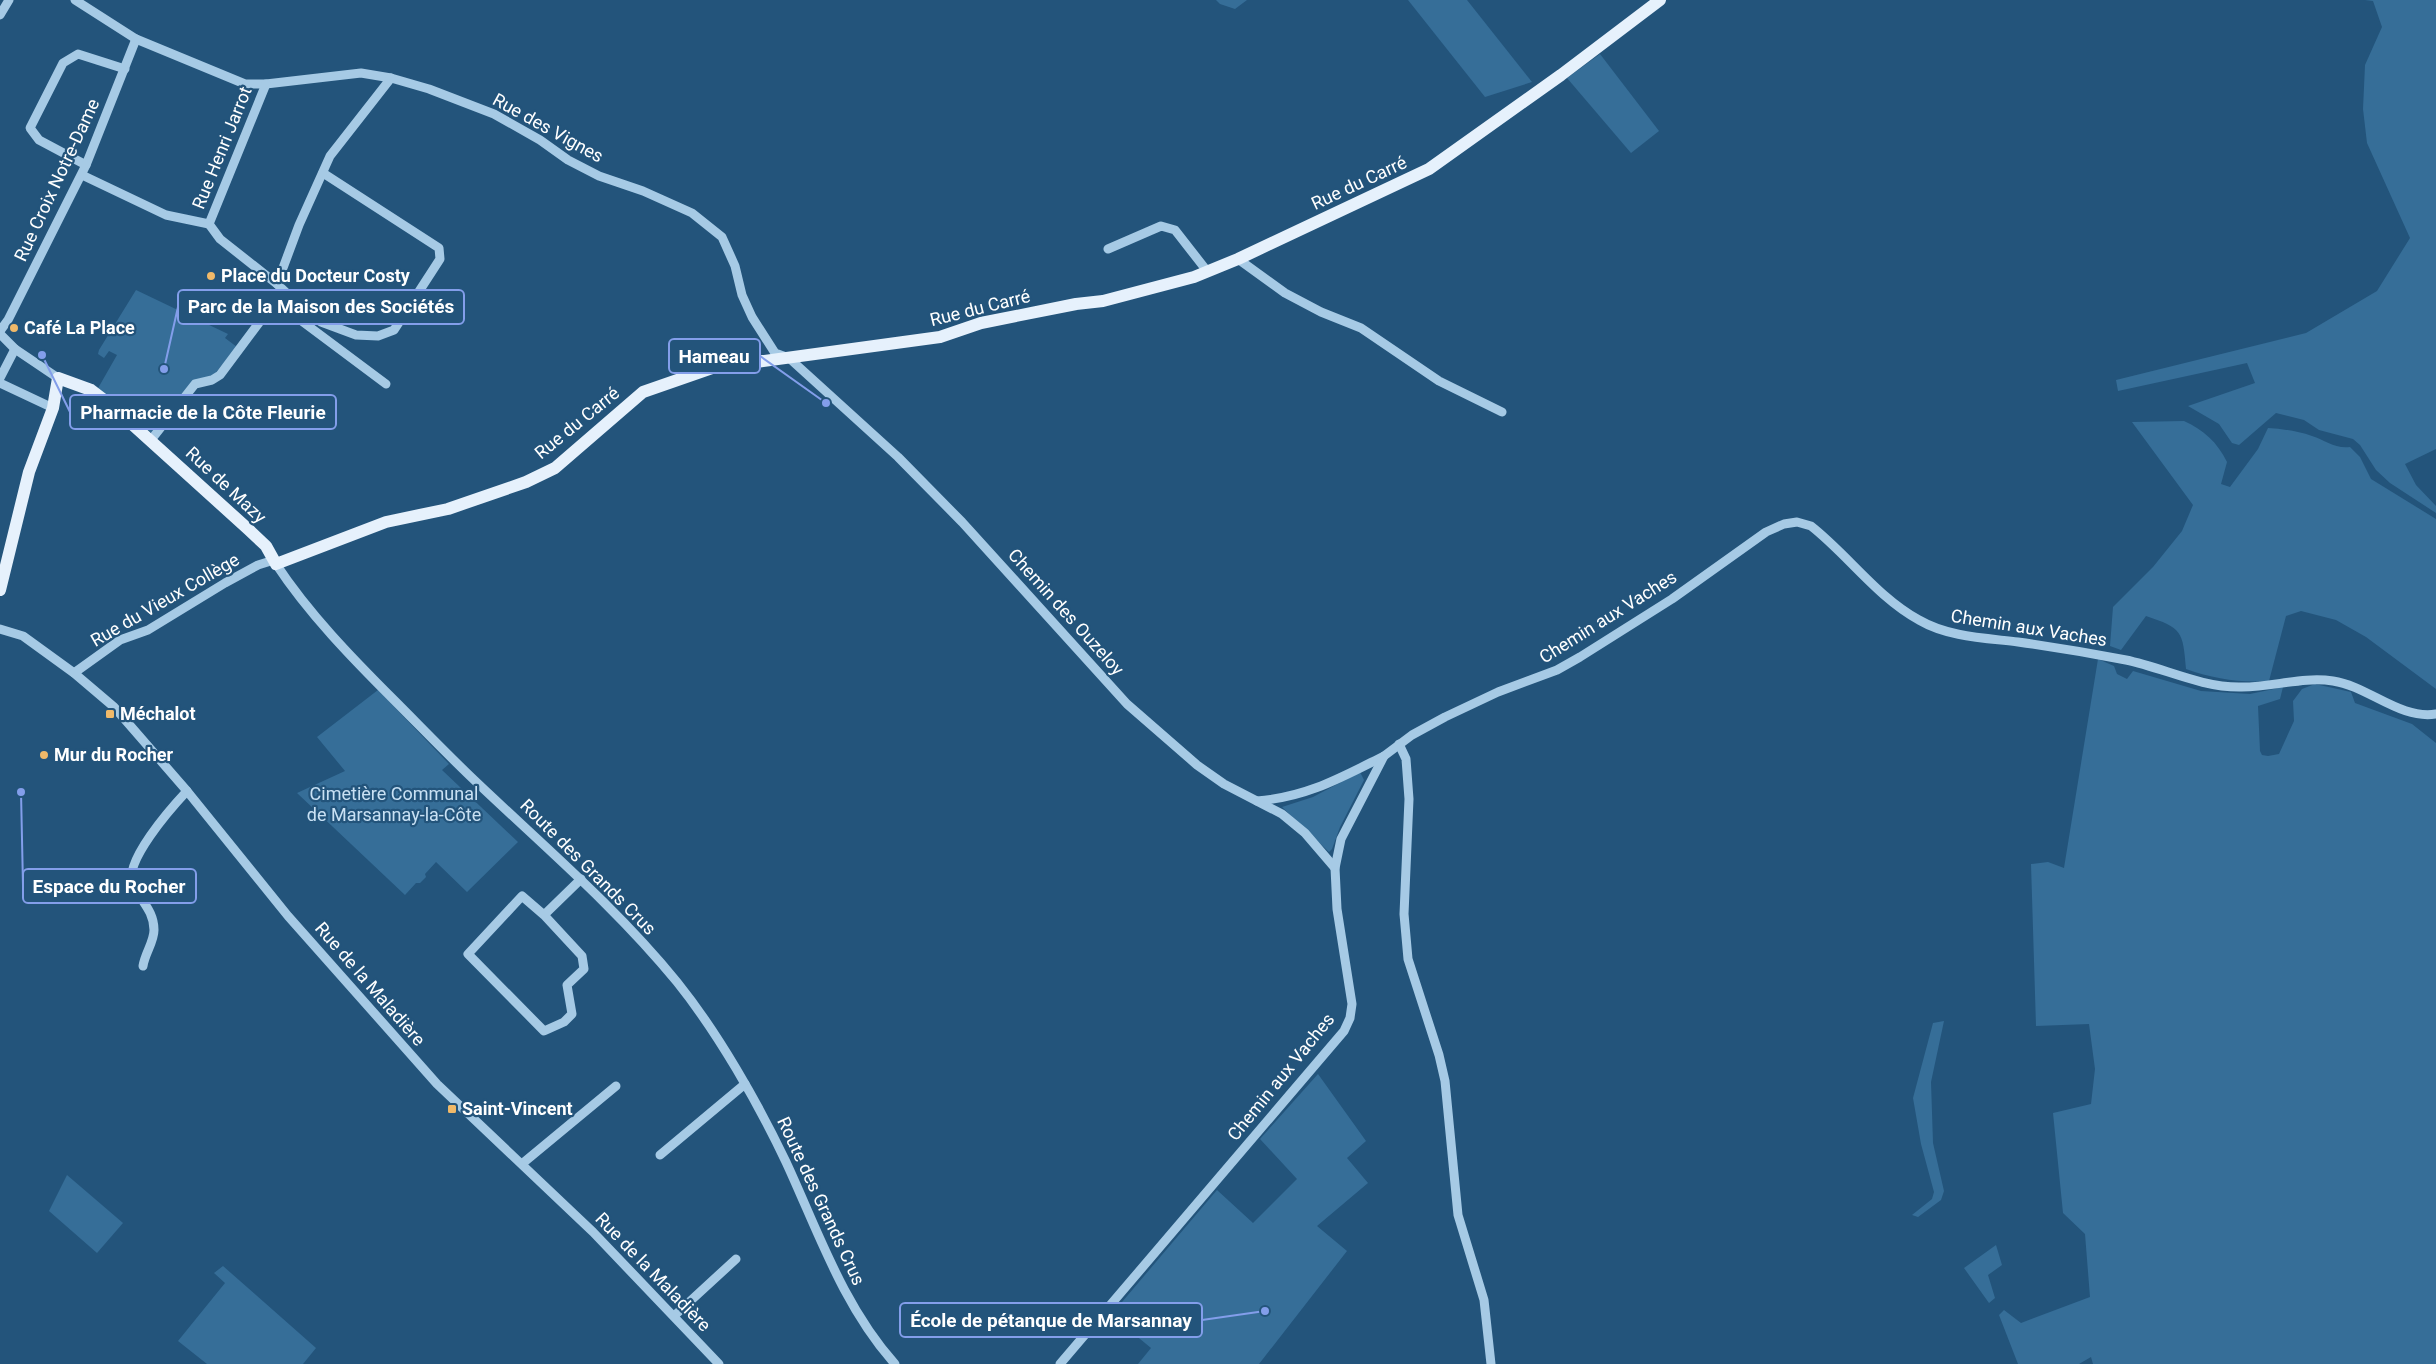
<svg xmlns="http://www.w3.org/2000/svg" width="2436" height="1364" viewBox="0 0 2436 1364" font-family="Roboto,sans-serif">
<rect width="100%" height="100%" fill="#23547b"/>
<g fill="#366e98">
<polygon points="1216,0 1247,0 1235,9 1220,4"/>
<polygon points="1408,0 1467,0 1532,82 1485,97"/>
<polygon points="2365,0 2436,0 2436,449 2405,464 2416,485 2436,506 2436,513 2390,483 2376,470 2360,445 2353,439 2319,430 2304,420 2276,413 2239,445 2232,443 2219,424 2188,406 2255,383 2247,363 2118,391 2116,380 2306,333 2377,291 2410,238 2367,143 2363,109 2365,65 2382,27 2373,1"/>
<polygon points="1600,54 1659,131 1631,153 1567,78"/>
<polygon points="136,290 228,334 225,338 237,347 213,376 194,382 153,434 97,390 117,355 109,351 104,358 98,354 99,350"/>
<path d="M2184 421C2204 430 2217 442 2227 462L2221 484 2230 487 2258 449 2268 428C2283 429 2297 431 2312 436 2325 440 2335 449 2350 447L2360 457 2371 479 2436 519V689L2366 637 2336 620 2301 611 2286 616 2269 681C2240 683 2214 679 2186 669 2183 631 2182 628 2146 616L2121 650 2110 646 2113 607 2153 567 2182 531 2193 505 2132 422Z"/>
<polygon points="2098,659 2114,666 2117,674 2127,679 2133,671 2201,691 2250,694 2283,687 2280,699 2258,706 2260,751 2262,755 2268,756 2279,754 2294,721 2293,701 2302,689 2315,684 2351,692 2355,703 2412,724 2436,743 2436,1364 2093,1364 2091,1357 2079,1364 2018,1364 1999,1315 2004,1310 2021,1323 2090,1297 2085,1234 2063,1213 2053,1113 2091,1104 2095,1069 2089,1024 2036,1026 2031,864 2048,862 2064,868"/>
<polygon points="378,690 449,764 442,770 518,842 467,892 436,862 425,874 426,877 420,883 416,883 405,895 297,793 345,771 317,737"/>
<polygon points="1360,772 1364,780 1340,827 1332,849 1329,852 1282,807 1313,797"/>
<polygon points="1944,1021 1931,1082 1933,1143 1944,1191 1941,1200 1918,1217 1912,1215 1932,1199 1934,1192 1921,1144 1913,1098 1933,1023"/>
<polygon points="1318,1074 1366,1141 1347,1158 1368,1183 1317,1226 1347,1251 1259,1364 1138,1364 1151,1348 1111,1315 1217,1190 1253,1223 1297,1179 1260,1139"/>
<polygon points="67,1175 123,1223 97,1253 49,1211"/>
<polygon points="1996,1245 2002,1265 1988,1275 1995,1298 1989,1303 1964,1268"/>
<polygon points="223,1266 316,1348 303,1364 207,1364 178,1341 225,1283 214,1273"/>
</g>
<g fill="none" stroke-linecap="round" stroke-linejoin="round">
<g stroke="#a6cae5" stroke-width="9">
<polyline points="75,0 136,39 245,84 266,84 361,73 391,78 429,89 494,114 540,140 568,160 599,176 643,191 692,213 722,237 735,266 742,295 752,317 775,353 789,358 898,457 962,522 1127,704 1197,765 1224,784 1282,814 1305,833 1335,868"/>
<polyline points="0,15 9,0"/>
<polyline points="266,84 209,224 220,239 277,284 310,315 321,322 356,335 378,336 394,330 440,259 439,248 323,173"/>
<polyline points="86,165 39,140 30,128 63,63 78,54 125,69"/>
<polyline points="82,175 166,215 209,224"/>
<polyline points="1108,249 1161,226 1175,230 1207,271"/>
<polyline points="1238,259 1285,293 1321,312 1361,328 1439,381 1502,412"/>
<polyline points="277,284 299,225 330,156 391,78"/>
<polyline points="299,306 297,313 299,319 386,384"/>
<polyline points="0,331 8,320 86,165 136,39"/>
<polyline points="0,334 15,349 58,378"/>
<polyline points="0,378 15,349"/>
<polyline points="0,383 53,408"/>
<polyline points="151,440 195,384 212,380 220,375 264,316"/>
<path d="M276 564C309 614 352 658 394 700 419 725 444 751 470 776 540 843 615 906 677 982 718 1033 758 1103 786 1162 818 1231 843 1306 895 1364"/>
<polyline points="0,629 23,636 74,673 114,707 187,791 288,916 437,1084 593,1232 719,1364"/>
<polyline points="74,673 120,640 148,630 225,583 258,565 274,560"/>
<polyline points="1399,744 1406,759 1409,799 1404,914 1408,959 1439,1055 1445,1081 1458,1215 1484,1300 1491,1364"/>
<path d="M1257 801C1307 797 1340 778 1384 756"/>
<polyline points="544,915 582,956 584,969 567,985 572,1014 564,1022 544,1031 468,954 522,896 544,915 581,879"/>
<path d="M143 966C145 953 154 942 154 930 154 911 141 901 133 885 122 863 172 807 187 791"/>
<polyline points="660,1155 745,1084"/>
<polyline points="523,1163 616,1086"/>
<polyline points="674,1316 736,1259"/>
<path d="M1060 1364 1344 1031 1350 1018 1352 1004 1337 909 1335 868 1341 839 1384 756 1412 735 1445 717 1498 692 1557 670 1580 657 1672 599 1766 532 1784 524 1797 522 1811 526C1848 555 1877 597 1919 620 1948 637 1985 638 2018 642 2054 647 2090 653 2126 660 2164 668 2200 687 2239 687 2271 688 2302 676 2333 681 2368 686 2400 720 2436 714"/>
</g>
<polyline stroke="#e6f1fc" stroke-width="12" points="0,590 29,472 53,408 58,378 91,390 112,406 248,529 266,546 276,564 386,522 448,509 526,482 555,468 643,392 712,368 940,337 981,323 1076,304 1103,301 1194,277 1238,259 1429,169 1561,75 1660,0"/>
</g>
<g fill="#f0b969" stroke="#23547b" stroke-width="2">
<circle cx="211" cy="276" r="5"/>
<circle cx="14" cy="328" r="5"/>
<rect x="105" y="709" width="10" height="10" rx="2.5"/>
<circle cx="44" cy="755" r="5"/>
<rect x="447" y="1104" width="10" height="10" rx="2.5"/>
</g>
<g text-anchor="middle" stroke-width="4.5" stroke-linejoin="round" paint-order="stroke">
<g font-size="18" fill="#fff" stroke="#23547b">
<text transform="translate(548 128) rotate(29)" y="6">Rue des Vignes</text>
<text transform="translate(222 148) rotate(-68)" y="6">Rue Henri Jarrot</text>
<text transform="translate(57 180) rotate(-65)" y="6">Rue Croix Notre-Dame</text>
<text transform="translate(1359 183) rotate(-25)" y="6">Rue du Carré</text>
<text transform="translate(980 308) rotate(-14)" y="6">Rue du Carré</text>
<text transform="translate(577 423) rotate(-39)" y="6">Rue du Carré</text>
<text transform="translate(226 485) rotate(43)" y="6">Rue de Mazy</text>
<text transform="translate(165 600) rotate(-30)" y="6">Rue du Vieux Collège</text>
<text transform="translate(1066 612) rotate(48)" y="6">Chemin des Ouzeloy</text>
<text transform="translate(1608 617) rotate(-32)" y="6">Chemin aux Vaches</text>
<text transform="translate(2029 628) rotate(9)" y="6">Chemin aux Vaches</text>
<text transform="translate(588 867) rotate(45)" y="6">Route des Grands Crus</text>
<text transform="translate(370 984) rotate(49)" y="6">Rue de la Maladière</text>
<text transform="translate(1281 1077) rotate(-51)" y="6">Chemin aux Vaches</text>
<text transform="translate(821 1201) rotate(65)" y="6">Route des Grands Crus</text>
<text transform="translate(653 1272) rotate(46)" y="6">Rue de la Maladière</text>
</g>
<g font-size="18" font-weight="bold" fill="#fff" stroke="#23547b" text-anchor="start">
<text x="221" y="282">Place du Docteur Costy</text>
<text x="24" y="334">Café La Place</text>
<text x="120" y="720">Méchalot</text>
<text x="54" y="761">Mur du Rocher</text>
<text x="462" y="1115">Saint-Vincent</text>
</g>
<g font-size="18" fill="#c9e1f4" stroke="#23547b">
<text x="394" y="800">Cimetière Communal<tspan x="394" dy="21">de Marsannay-la-Côte</tspan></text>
</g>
</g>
<path fill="none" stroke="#839eea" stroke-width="2" d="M164 369L178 307M826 403L760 356M42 355L70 412M21 792L23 886M1265 1311L1202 1320"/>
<g fill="#839eea" stroke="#23547b" stroke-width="2">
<circle cx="164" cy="369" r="5"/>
<circle cx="826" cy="403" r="5"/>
<circle cx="42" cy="355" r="5"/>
<circle cx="21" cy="792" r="5"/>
<circle cx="1265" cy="1311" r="5"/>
</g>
<g fill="#23547b" stroke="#839eea" stroke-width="2">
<rect x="178" y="290" width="286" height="34" rx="5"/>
<rect x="669" y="339" width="91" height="34" rx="5"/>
<rect x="70" y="395" width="266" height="34" rx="5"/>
<rect x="23" y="869" width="173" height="34" rx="5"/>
<rect x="900" y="1303" width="302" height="34" rx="5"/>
</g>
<g font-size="19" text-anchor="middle" font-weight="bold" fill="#fff">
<text x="321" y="313">Parc de la Maison des Sociétés</text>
<text x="714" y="363">Hameau</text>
<text x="203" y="419">Pharmacie de la Côte Fleurie</text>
<text x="109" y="893">Espace du Rocher</text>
<text x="1051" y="1327">École de pétanque de Marsannay</text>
</g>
</svg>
